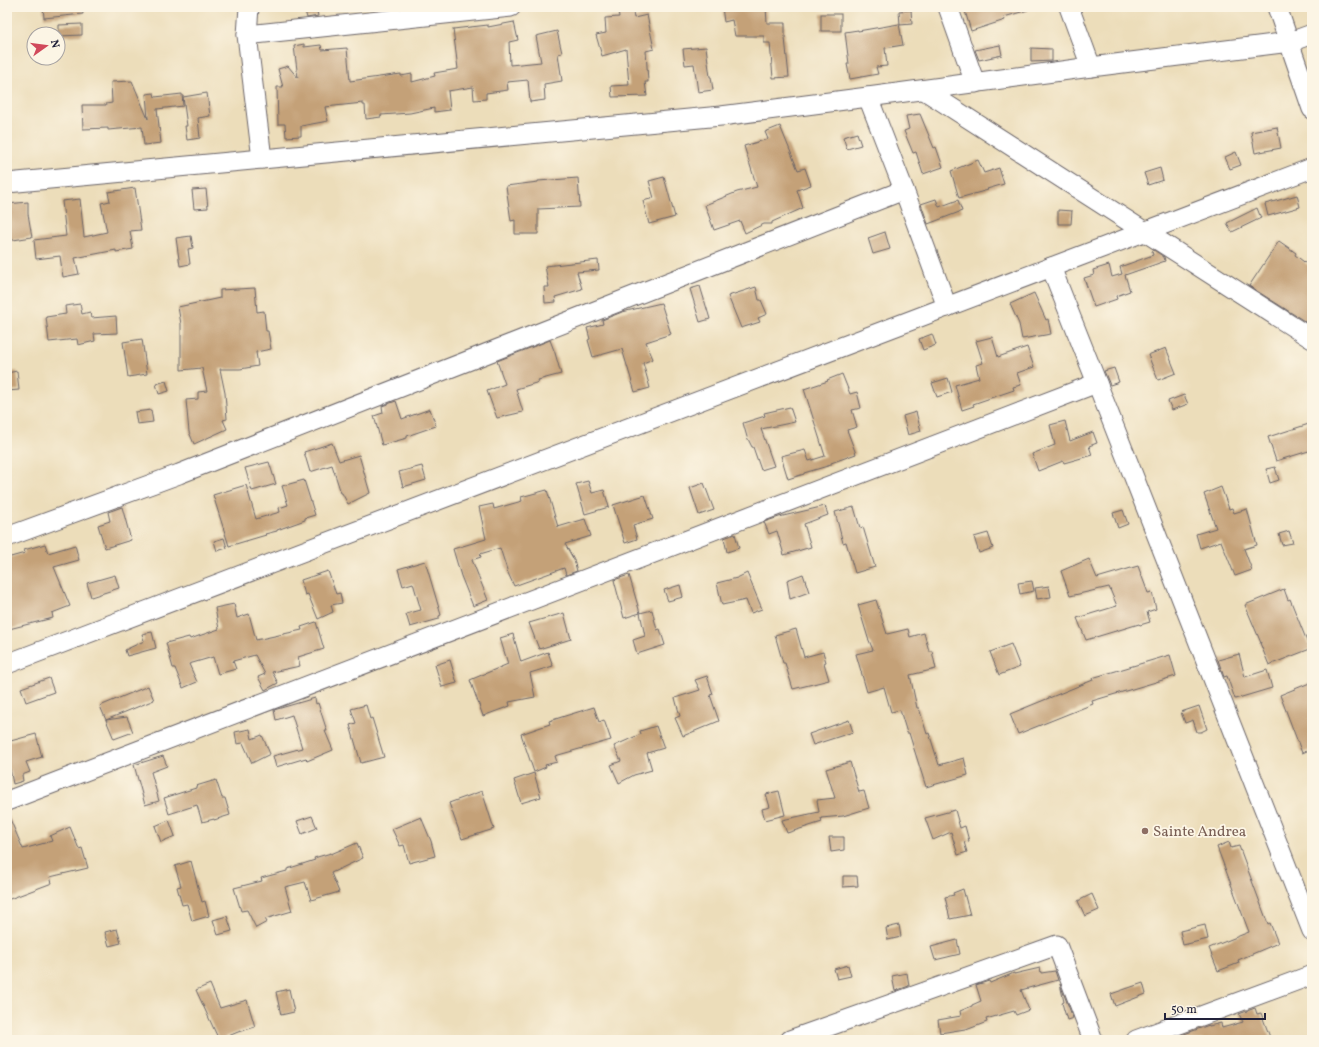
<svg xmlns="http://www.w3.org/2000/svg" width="1319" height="1047" viewBox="0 0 1319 1047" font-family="Vollkorn,serif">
<rect width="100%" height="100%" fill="#fcf5e5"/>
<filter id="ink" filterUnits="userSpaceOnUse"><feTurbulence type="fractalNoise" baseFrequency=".025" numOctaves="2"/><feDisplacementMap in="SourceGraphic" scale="8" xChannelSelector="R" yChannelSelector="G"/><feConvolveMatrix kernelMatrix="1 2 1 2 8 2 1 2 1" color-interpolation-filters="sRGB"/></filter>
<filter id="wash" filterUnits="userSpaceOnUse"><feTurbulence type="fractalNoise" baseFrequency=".012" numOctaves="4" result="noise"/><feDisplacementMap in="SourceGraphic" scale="16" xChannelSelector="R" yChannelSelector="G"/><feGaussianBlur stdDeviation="0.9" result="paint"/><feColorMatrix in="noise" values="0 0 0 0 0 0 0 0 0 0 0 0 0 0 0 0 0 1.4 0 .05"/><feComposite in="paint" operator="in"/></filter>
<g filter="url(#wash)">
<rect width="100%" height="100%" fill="#ecddba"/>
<g id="blocks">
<g fill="#c4a178">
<polygon points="43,7 82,7 83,14 44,18"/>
<polygon points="304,7 316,7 318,16 307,18"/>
<polygon points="632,7 634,18 647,15 654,49 646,51 648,82 645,82 647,96 612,97 611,86 629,85 626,49 602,56 596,35 606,33 605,18 619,17 618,10"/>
<polygon points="722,7 766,7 767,23 785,23 785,38 789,77 773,78 770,43 764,43 764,36 735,36 732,20 724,22"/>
<polygon points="977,7 1028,7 1028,10 1004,17 1005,20 971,31 965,11"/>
<polygon points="911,10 912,24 900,25 899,11"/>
<rect x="821" y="14" width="20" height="17"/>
<polygon points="514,22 518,40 509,42 510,65 541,62 536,36 557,31 562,53 558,54 562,81 544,84 545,100 530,102 528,80 507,82 508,90 486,93 486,99 474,100 473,87 448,91 450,110 434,112 434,108 410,113 381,115 381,117 366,119 365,105 363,105 363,103 325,107 328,121 301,126 301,136 286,137 285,124 278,124 277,87 283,87 278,69 288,66 298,78 294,46 304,44 304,47 321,45 322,50 347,48 350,81 401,74 401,76 412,74 412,82 435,76 434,73 458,69 453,29 488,25 488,27"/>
<polygon points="82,24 82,35 59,36 59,25"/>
<polygon points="899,24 903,45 885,48 887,66 876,67 878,74 850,79 847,64 849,64 845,32 858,30 858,31"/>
<polygon points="1000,45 1002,55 979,60 975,50"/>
<polygon points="706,47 710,77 711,77 713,90 698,92 694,64 685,65 683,49"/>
<polygon points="1031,48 1052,49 1052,61 1031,62"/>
<polygon points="132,81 148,119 146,94 154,93 155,97 182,94 183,106 157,109 161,143 144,145 142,127 108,130 108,128 83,129 82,105 106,105 106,104 112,103 111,82"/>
<polygon points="207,93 210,116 198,118 200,138 187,140 185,126 187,126 183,97"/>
<polygon points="920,114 934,148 936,147 943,167 923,174 916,152 913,153 904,131 909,129 906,116"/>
<polygon points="780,126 798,170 805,168 811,185 797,190 803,208 772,222 772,224 764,224 745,233 740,221 714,230 705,205 737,192 757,187 744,146 768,139 765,132"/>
<polygon points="1277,127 1281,148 1255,153 1251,132"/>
<polygon points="857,133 861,145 847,149 843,137"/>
<polygon points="1236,152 1241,165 1230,169 1225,157"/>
<polygon points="978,160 984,173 999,168 1004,184 987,189 988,190 959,198 951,171"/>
<polygon points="1160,168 1163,180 1148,185 1144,173"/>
<polygon points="664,177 675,217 649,224 643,201 654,198 649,181"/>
<polygon points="578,178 580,207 538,209 538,234 515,234 515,220 511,221 506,186 538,182 538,181"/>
<polygon points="135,188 141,230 130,231 133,249 116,252 116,250 75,258 79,274 63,277 60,256 36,259 34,240 66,236 62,201 80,199 84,237 107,232 101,203 110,201 108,192"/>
<polygon points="206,189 208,208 194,209 192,190"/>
<polygon points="1297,195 1300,207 1268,216 1265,204"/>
<polygon points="936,199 939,207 958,200 962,211 928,224 921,204"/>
<polygon points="28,202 28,214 32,237 7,241 7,222 9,222 7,204"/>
<polygon points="1257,208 1261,218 1232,232 1227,223"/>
<polygon points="1058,210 1072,211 1071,224 1058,224"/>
<polygon points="885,232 890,249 873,254 868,238"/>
<polygon points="191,236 193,248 188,249 190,264 180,266 176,238"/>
<polygon points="1279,241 1296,253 1295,255 1312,268 1312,326 1249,286"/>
<polygon points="1154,250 1164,257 1165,261 1125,275 1130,291 1116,296 1117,299 1094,307 1084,278 1094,275 1093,270 1109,265 1112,277 1122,274 1120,267 1153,255 1152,251"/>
<polygon points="598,260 599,270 577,272 582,289 555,297 556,302 545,303 544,287 549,287 545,266"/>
<polygon points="700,286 710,319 700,322 690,289"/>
<polygon points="756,287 759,300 761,300 767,314 758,318 760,322 741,328 728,296"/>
<polygon points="255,288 257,312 264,311 266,331 268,331 271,349 256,352 258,366 240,369 220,369 225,393 227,419 223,420 227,429 194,444 189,432 186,400 198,399 198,392 207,391 202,368 181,370 181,324 178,307 220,298 220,290"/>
<polygon points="1034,293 1046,320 1048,319 1051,334 1022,339 1019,324 1010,304"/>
<polygon points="661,303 671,334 646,342 653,359 643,363 650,388 635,392 622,349 593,357 588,340 590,339 587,328 603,324 602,320 622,312"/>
<polygon points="80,304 82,314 90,312 91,318 116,316 117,333 94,334 95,341 78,345 77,339 49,342 46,317 66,314 65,306"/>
<polygon points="932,334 936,345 923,350 919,339"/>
<polygon points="992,337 998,357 1027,347 1034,367 1017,373 1021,385 1013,387 1014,390 973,404 974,406 962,410 955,385 979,378 976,365 983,363 976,341"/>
<polygon points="142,339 147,374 128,377 123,342"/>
<polygon points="550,340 555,353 561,374 538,380 539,382 516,389 523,412 497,418 487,391 505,384 497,361"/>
<polygon points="1166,348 1176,373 1158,380 1148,355"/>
<polygon points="1114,368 1119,382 1110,385 1104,371"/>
<polygon points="17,371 19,390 7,391 7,373"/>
<polygon points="842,374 850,394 857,392 861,408 852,410 857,427 847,430 856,454 831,463 831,465 804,473 804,474 788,479 781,456 805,450 809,461 825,456 804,389 828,381 827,380"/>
<polygon points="948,378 952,392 937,397 932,383"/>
<polygon points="166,381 169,391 159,394 156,384"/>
<polygon points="1184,395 1188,404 1172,410 1168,401"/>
<polygon points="396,401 402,419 430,409 436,426 407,436 407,438 382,445 374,416 383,413 382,406"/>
<polygon points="790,407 795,422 761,429 774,466 761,470 753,447 752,447 747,437 743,423 765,416 764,413"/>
<polygon points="151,410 153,422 137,424 135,412"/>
<polygon points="916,412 921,431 908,435 903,416"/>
<polygon points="1065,421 1070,441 1093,432 1097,443 1089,446 1092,455 1064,463 1063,461 1038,471 1032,454 1055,445 1050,425"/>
<polygon points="1312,423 1312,450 1276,461 1268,437"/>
<polygon points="332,443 339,461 359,455 370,493 348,504 342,493 341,493 332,465 310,472 304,452"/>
<polygon points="269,462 276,484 252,491 245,468"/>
<polygon points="422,466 426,480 403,487 399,472"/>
<polygon points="1275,467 1279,480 1270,483 1266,469"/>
<polygon points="304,480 315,515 305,518 305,520 277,530 277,531 265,534 266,535 229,546 213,495 246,485 256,519 280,512 279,508 288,505 282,486"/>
<polygon points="588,481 592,493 604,490 609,507 585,514 576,484"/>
<polygon points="704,483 714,510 699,515 690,488"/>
<polygon points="1221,487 1229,509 1232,508 1234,513 1247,509 1257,545 1244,549 1252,570 1235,576 1221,541 1200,548 1196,534 1216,528 1204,494"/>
<polygon points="547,490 558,527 585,519 591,536 565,544 574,560 577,571 566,575 564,568 514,586 508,573 500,548 480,554 481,557 472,560 488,600 473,606 461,576 453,549 486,539 479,507 493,504 494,509 522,501 521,497"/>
<polygon points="645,495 653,519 633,525 637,539 625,543 613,505"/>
<polygon points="825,506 828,515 804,524 811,547 784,555 777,531 769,534 764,522 779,517"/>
<polygon points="122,507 131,540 105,548 98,525 110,521 108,512"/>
<polygon points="854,507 860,528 863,527 875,567 855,573 846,542 843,543 835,512"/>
<polygon points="1123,510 1128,524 1118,528 1113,513"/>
<polygon points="1289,531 1293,543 1282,545 1279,534"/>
<polygon points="988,533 993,548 979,553 974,537"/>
<polygon points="735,534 739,548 727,552 724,538"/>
<polygon points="224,538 227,548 217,551 214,541"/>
<polygon points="45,544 48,553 75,545 79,560 54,567 70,606 52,613 53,618 9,629 7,621 7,558 25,553 24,550"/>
<polygon points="1089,559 1097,578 1138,566 1148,593 1152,592 1156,609 1147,612 1150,622 1140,625 1139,624 1086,640 1077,618 1117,606 1109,587 1070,596 1061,571"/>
<polygon points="425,561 441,615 439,616 439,619 410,627 406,614 421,610 413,583 403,586 398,569"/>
<polygon points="328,571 336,594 340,593 342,603 331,605 333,612 318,619 308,594 305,595 301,580"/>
<polygon points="747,573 762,609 751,613 746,600 722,605 717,583 737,578"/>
<polygon points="803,574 809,592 790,599 787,580"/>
<polygon points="115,575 119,588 91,597 87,583"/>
<polygon points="629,575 640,613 624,618 614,580"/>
<polygon points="1032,581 1034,591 1020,594 1018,583"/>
<polygon points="680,585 683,597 668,601 664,590"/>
<polygon points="1049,586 1051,597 1037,599 1035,588"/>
<polygon points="1284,589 1288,600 1290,599 1310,649 1269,665 1260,643 1261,643 1245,605"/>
<polygon points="876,600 887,634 908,629 910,637 924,633 929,651 932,651 936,669 910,675 917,708 919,708 927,734 929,733 939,765 964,758 968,775 926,787 909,733 907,733 900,710 891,712 884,687 867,692 856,654 873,650 868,638 858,605"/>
<polygon points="234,604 237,618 249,614 256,640 302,630 301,627 316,622 324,649 298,657 300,666 272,672 278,683 265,690 258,677 265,674 255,655 233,661 236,669 218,674 213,657 189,664 197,682 183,688 175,668 173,668 166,643 189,637 190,639 219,629 215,608"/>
<polygon points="652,610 657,630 660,629 665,645 637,654 633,640 645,636 640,613"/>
<polygon points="564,613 571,639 539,649 529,623"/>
<polygon points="796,629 804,657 823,652 826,662 824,663 829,680 793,689 785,663 783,663 775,635"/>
<polygon points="152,632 156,648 127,656 125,650 144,641 142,634"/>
<polygon points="513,634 521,662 548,652 553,666 530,673 535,697 509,702 510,706 483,716 470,680 508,664 500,638"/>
<polygon points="1011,644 1020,667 999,675 990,652"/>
<polygon points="1239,654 1245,677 1267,670 1272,688 1235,699 1227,676 1224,677 1218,660"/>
<polygon points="1170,655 1176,676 1092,701 1093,704 1018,734 1010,714 1093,680 1092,678"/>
<polygon points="450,660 457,683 442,687 435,665"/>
<polygon points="707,676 713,694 710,695 719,721 683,736 675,718 680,716 675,698 700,690 695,680"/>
<polygon points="49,678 54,692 26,702 21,688"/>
<polygon points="1312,682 1312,749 1302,753 1280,695"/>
<polygon points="148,686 154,700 106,720 100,706"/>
<polygon points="315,698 316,704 318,703 327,731 325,731 333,750 307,761 306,758 276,767 273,756 302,748 292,715 276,720 274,710"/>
<polygon points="366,705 370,719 372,718 384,757 361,763 350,725 356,723 351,709"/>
<polygon points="1199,706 1207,729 1201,732 1197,732 1193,720 1185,723 1181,712"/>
<polygon points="594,707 599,722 604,720 611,740 555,756 557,762 545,765 546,767 534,772 521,734 550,724 549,721"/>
<polygon points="127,717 133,732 114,739 106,720"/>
<polygon points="849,720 853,732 813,745 809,734"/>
<polygon points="656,726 664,748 647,753 652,770 634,775 619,783 611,765 621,761 614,746 641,734 640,731"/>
<polygon points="250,729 252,739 262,735 270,754 252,763 243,743 237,744 235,732"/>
<polygon points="36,734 42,757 26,762 30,772 22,775 23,781 13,784 10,769 7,771 7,742"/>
<polygon points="163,756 167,766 151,772 159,801 145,805 134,765"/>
<polygon points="850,762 859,792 864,791 869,808 843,816 821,818 822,822 787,833 782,820 819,812 817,800 835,798 826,769"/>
<polygon points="534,773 541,797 521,803 514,780"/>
<polygon points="216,780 222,798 225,798 230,815 214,820 214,819 202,822 197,805 169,814 164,798 196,788 196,786"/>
<polygon points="482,791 494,829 462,839 449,803"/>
<polygon points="779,791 785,815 765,820 762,809 770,807 766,794"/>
<polygon points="955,810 960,828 965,826 969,841 964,842 967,852 958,855 951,832 933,840 925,818"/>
<polygon points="7,812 23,849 52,841 50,836 70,827 79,849 82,848 88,868 50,877 52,883 7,900"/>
<polygon points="312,816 317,828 302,834 297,821"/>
<polygon points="421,817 431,841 435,856 409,863 404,845 400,846 392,829"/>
<polygon points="169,820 175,836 161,842 155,826"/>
<polygon points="829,837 844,837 844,850 831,852"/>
<polygon points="1229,842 1231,848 1239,846 1268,924 1270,923 1278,943 1238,960 1239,963 1218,971 1209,948 1249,932 1217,847"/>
<polygon points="357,843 363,858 331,873 339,892 311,900 305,882 285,887 292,911 265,919 267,922 256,928 247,910 241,911 234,888 262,881 261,878 287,871 287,869 315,860 314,858 331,853 331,854"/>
<polygon points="191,861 202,902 205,901 209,916 192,921 187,904 182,905 177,887 181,886 175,866"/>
<polygon points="843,876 857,876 858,886 843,887"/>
<polygon points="963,889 970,915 950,919 945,897 954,895 953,893"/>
<polygon points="1092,894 1099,910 1085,916 1078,901"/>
<polygon points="227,916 232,931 218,935 213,920"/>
<polygon points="899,925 901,937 888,940 886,928"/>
<polygon points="1205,925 1208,939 1183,945 1180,931"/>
<polygon points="117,929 121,943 109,946 105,932"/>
<polygon points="957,940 960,954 935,960 931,947"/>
<polygon points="848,965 851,976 837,979 834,969"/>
<polygon points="1040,968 1041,973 1055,971 1058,980 1021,990 1029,1010 1016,1015 1014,1011 986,1019 987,1022 966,1030 965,1029 940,1033 938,1020 961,1016 960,1011 972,1006 972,1005 981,1001 976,985 989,981 990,983 1014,973 1014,974"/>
<polygon points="907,973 909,986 895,991 892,976"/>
<polygon points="1143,983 1146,994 1115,1006 1111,994"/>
<polygon points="210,984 220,1008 247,1000 255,1027 238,1032 219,1040 196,990"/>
<polygon points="1060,984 1073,1018 1067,1020 1062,1003 1064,1002"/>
<polygon points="289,989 294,1012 281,1015 276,992"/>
<polygon points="1255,1008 1257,1014 1261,1013 1271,1040 1168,1040 1209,1025 1209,1026 1221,1023 1222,1028 1243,1022 1239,1014"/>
</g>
</g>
</g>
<g filter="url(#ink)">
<use href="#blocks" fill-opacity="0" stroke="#696367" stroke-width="1"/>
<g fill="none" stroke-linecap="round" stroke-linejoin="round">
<g stroke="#696367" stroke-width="21">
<g id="minor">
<polyline points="948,7 975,83"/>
<polyline points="1069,7 1091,67 1290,42 1312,34"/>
<polyline points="1277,7 1312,109"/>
<polyline points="247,35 249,7"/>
<polyline points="924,90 1312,339"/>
<polyline points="262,159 247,35 511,7"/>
<polyline points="7,183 721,116 868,97"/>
<polyline points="947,307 904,190 868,97 1091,67"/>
<polyline points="1097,383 1312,931"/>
<polyline points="7,537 179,474 904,190"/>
<polyline points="7,664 1312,168"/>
<polyline points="7,801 1097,383 1051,267"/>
<polyline points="790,1040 1057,945 1093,1040"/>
<polyline points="1136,1040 1312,975"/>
</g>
</g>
<use href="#minor" stroke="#fff" stroke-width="19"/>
</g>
</g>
<circle fill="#8d6e63" stroke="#fcf5e5" stroke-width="1.5" cx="1145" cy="831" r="4"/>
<g text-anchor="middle" stroke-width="3.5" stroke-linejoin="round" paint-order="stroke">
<g font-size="15" fill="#785e54" stroke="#fcf5e5" text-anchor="start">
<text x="1153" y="836">Sainte Andrea</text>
</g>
</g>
<rect width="1319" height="1047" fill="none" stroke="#fcf5e5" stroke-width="24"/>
<g transform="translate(46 46) rotate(76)"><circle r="19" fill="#fcf5e5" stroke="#a5a1a1"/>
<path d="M0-3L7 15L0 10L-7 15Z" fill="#d1495b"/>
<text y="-6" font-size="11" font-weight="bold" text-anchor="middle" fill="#22223b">N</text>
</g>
<path d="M1165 1013v6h100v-6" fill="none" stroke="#22223b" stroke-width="2"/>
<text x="1171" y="1013" font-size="12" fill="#22223b" stroke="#fcf5e5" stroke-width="3" paint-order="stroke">50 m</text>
</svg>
